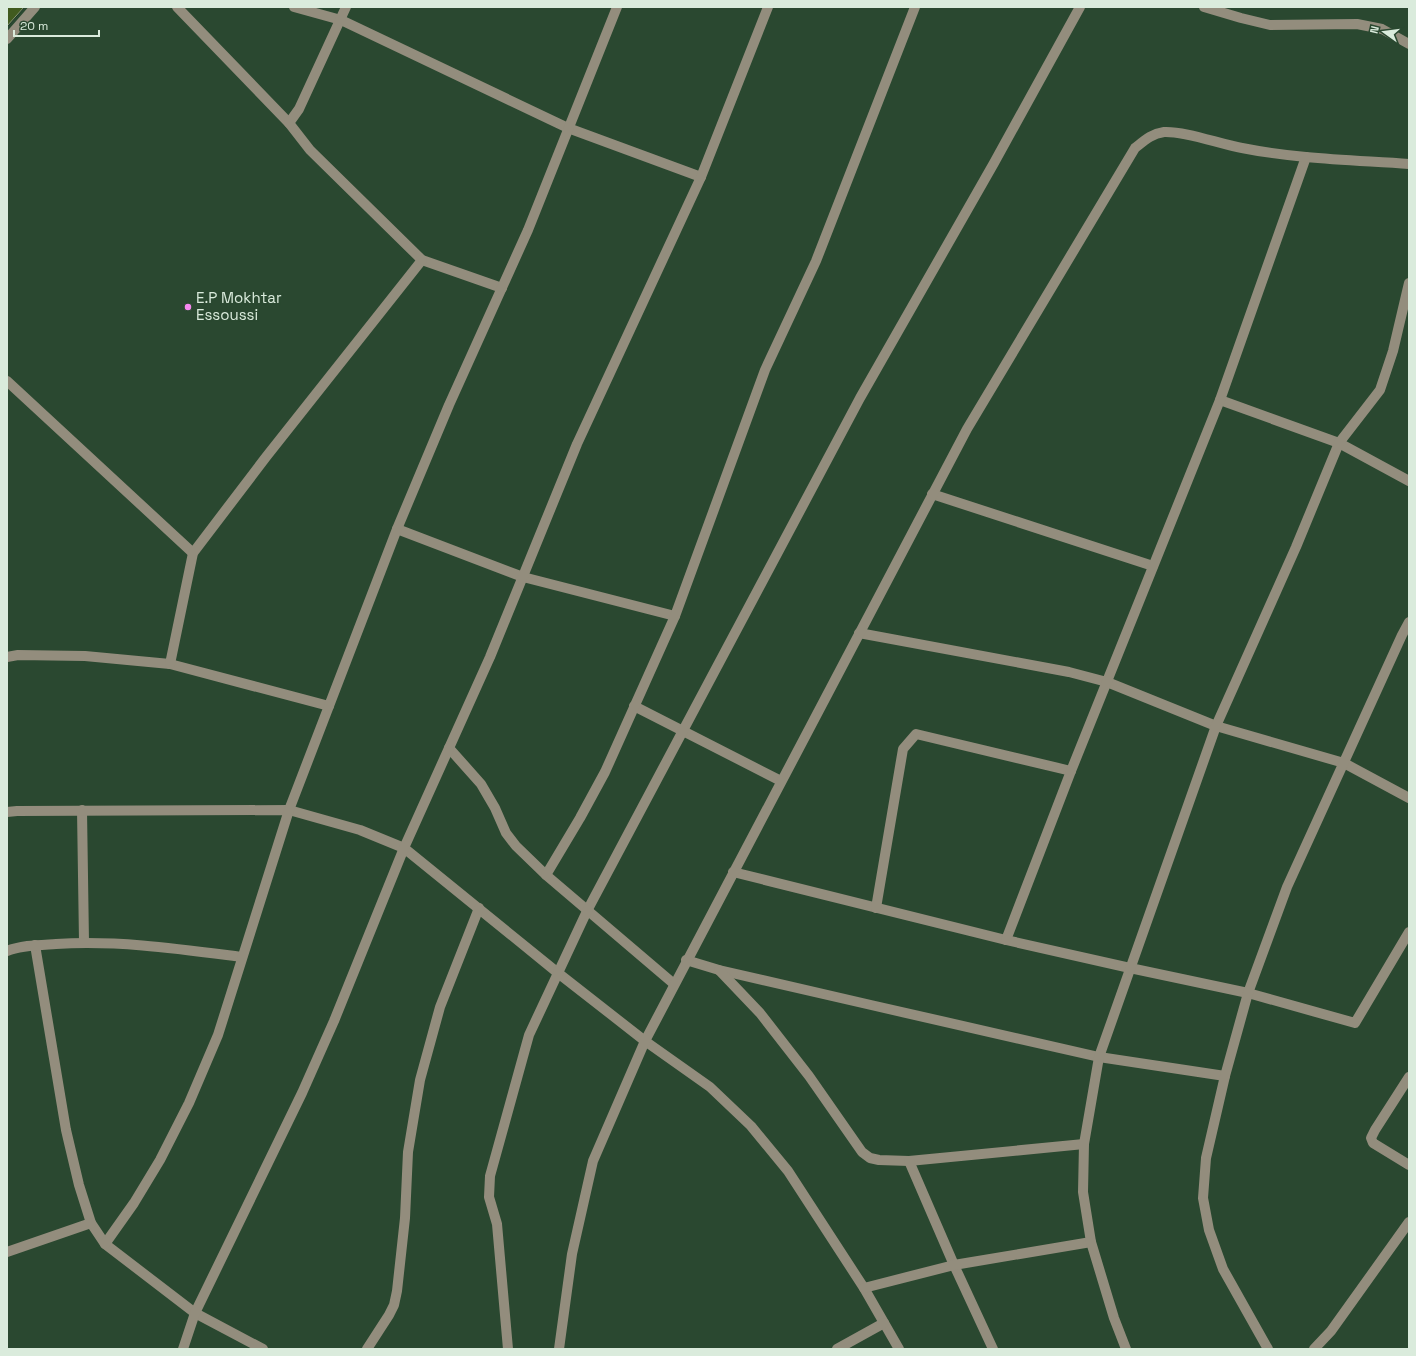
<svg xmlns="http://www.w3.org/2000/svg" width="1416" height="1356" viewBox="0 0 1416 1356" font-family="'Space Grotesk',sans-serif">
<rect width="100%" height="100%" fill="#2a4830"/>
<polygon fill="#0007" points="7,7 25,7 7,27"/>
<polygon fill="#415b1f" stroke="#859773" points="7,7 24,7 7,26"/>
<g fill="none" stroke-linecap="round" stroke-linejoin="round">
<g stroke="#938d7d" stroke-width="10">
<polyline points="177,7 289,123"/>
<polyline points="294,7 341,20 568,128 701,177"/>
<polyline points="346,7 299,109 289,123 310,150 422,260 502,288"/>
<polyline points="1204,7 1241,18 1270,25 1357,24 1382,29 1409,44"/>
<polyline points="7,39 35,7"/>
<polyline points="7,381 193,553"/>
<polyline points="1220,400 1339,443 1409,481"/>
<polyline points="932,494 1153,566"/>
<polyline points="397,529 523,577 675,616"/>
<polyline points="859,633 1069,672 1107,682 1216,726 1344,763 1409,798"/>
<polyline points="7,657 18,655 85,656 170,664 329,706"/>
<polyline points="170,664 193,553 266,457 422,260"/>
<polyline points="634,706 781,781"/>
<polyline points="449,748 481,784 495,808 506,833 516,846 546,875 674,984"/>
<polyline points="82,810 84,942"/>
<polyline points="7,812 17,811 289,810 360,830 404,848 558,973 645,1041 710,1087 751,1126 788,1171 864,1288 899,1349"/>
<polyline points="733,872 1006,940 1130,968 1248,993 1355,1023 1409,932"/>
<polyline points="546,875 580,818 605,772 675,616 765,370 816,261 915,7"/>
<polyline points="876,908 903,749 916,734 1071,771"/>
<polyline points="1006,940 1071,771 1220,400 1306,157"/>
<polyline points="35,945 66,1130 79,1185 91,1223 105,1244 195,1313 263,1349"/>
<path d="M7 951C22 945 40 945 56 944 118 940 180 949 242 957"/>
<polyline points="686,960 719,970 871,1005 1099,1057 1225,1076"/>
<polyline points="719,970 760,1013 809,1076 862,1152 870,1158 879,1160 909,1161 1084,1144"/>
<polyline points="1409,1077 1375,1130 1371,1138 1373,1143 1409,1165"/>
<polyline points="909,1161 954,1265 993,1349"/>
<polyline points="105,1244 134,1203 160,1160 189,1103 218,1035 289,810 397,529 449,405 528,230 617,7"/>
<polyline points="7,1252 91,1223"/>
<polyline points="864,1288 954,1265 1091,1242"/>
<polyline points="183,1349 195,1313 302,1093 334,1021 404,848 490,657 577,444 701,177 768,7"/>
<polyline points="367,1349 389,1315 394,1305 397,1291 405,1218 408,1152 420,1080 440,1007 479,908"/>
<polyline points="508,1349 497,1224 489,1197 490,1176 529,1035 587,911 860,398 994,163 1080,7"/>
<path d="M559 1349 572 1254 593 1161 645 1041 967 429 1135 148C1145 140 1151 134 1164 132 1186 131 1219 144 1242 148 1297 159 1353 160 1409 164"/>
<polyline points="837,1349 884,1323"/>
<polyline points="1126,1349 1114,1318 1091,1242 1083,1192 1084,1144 1099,1057 1216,726 1296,547 1339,443 1380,390 1393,351 1409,283"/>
<polyline points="1268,1349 1223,1269 1209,1230 1203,1198 1206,1158 1225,1076 1248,993 1287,887 1402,635 1409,622"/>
<polyline points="1314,1349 1331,1331 1409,1222"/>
</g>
</g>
<circle fill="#f589ee" stroke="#2a4830" stroke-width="1.5" cx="188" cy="307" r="4"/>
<g text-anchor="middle" stroke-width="4" stroke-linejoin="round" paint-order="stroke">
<g font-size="15" fill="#daebdc" stroke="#2a4830" text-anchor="start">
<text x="196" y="303">E.P Mokhtar<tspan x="196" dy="17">Essoussi</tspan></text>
</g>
</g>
<rect width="1416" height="1356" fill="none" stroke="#daebdc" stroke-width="16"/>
<g transform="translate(1384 32) rotate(284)" stroke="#2a4830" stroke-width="3" paint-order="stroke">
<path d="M0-3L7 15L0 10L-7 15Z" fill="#daebdc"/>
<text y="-6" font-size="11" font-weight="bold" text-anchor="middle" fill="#daebdc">N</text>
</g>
<path d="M14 30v6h85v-6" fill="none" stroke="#daebdc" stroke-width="2"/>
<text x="20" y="30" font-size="12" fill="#daebdc" stroke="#2a4830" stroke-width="3" paint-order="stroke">20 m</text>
</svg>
